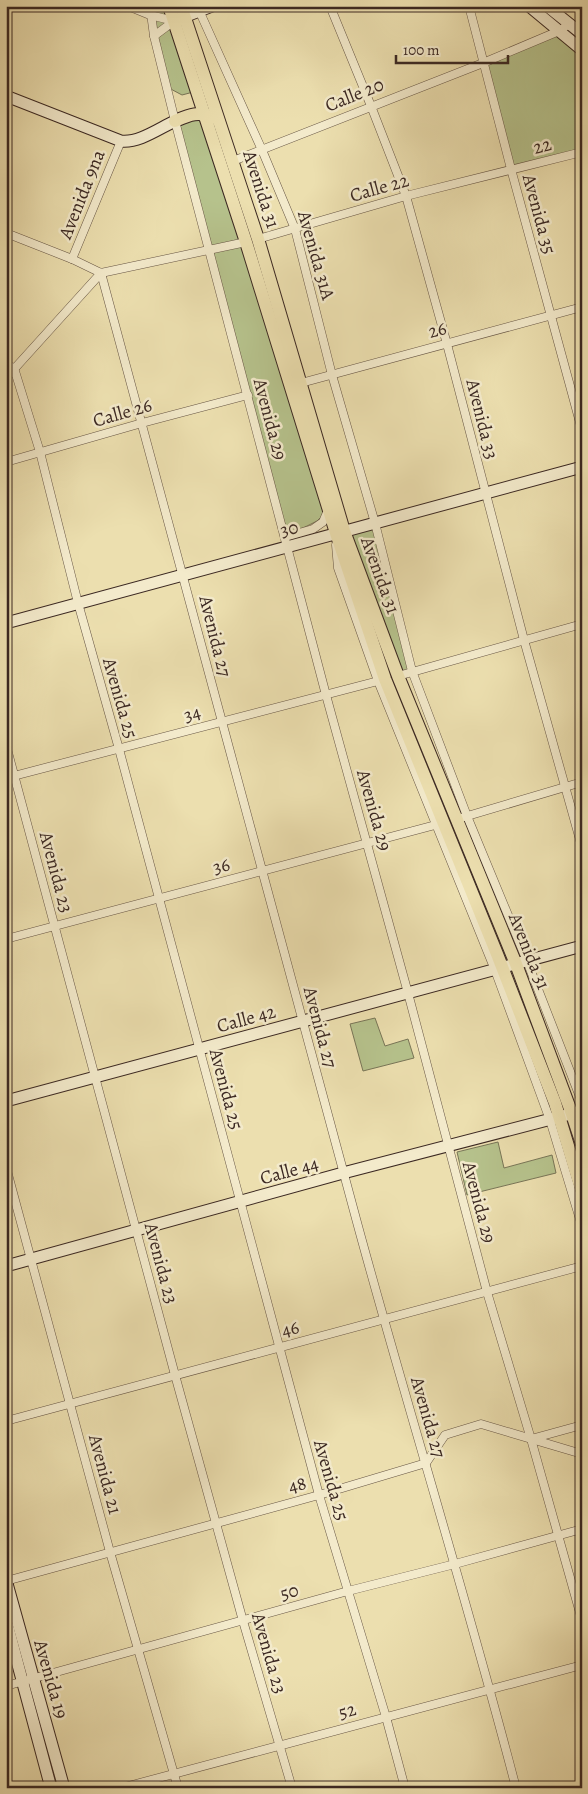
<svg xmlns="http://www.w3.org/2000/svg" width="588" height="1794" viewBox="0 0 588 1794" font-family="Alegreya,serif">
<rect width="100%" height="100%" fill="#ecdfaf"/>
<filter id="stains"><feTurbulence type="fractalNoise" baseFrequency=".004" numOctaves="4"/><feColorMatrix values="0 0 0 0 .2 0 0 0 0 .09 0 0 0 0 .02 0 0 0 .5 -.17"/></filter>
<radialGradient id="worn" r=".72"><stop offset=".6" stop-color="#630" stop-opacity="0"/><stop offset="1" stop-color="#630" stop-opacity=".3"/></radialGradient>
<g fill="#b6c28c" stroke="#787557">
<polygon points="150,6 169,6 197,91 182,95 167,87"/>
<polygon points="529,6 548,6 582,34 582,152 511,169 483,63 558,31"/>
<polygon points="198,114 328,510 317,521 285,537 175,121"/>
<polygon points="375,523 411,669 398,676 344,531"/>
<polygon points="342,537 507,957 504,958 391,678"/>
<polygon points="375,1018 385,1046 408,1039 414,1058 363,1071 350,1024"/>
<polygon points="498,1142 504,1168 552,1155 556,1173 467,1195 457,1152"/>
</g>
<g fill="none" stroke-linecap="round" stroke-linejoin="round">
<g stroke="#675645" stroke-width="9">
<g id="street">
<polyline points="128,6 150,15 174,21"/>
<polyline points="150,6 154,36 175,121 326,695 408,993 487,1292 531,1439 582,1620"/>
<polyline points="330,6 371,106 406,196 447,344 524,640 582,847"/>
<polyline points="469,6 511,169 582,430"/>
<polyline points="198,8 262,150 295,229 332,375 375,523 412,671 467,816 527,961 582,1102"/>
<polyline points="154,36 174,21"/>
<polyline points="233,161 483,63 559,31 569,24"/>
<polyline points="6,233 72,259 101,273 246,242"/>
<polyline points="258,239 406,196 582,152"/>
<polyline points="72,259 121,141"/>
<path d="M101 273C188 590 271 909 358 1226 409 1413 467 1599 516 1788"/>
<polyline points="6,365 14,368 40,452 78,603 119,749 319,1495 386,1717 405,1788"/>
<polyline points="6,378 101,273"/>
<polyline points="301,383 582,307"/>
<polyline points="6,462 142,423 248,395"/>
<polyline points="285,537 313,529 323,522 328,510"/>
<polyline points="336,545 338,568 378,681 495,970 550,1120 582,1226"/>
<polyline points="398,676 582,624"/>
<polyline points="6,745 175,1375 243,1621 292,1788"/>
<polyline points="6,778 382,680"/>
<polyline points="464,817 582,782"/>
<polyline points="6,939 439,824"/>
<polyline points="6,1167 110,1552 178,1788"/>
<polyline points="6,1421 582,1266"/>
<polyline points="531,1439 582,1425"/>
<polyline points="6,1581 319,1495 426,1463 445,1435 481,1424 582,1454"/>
<polyline points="6,1686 348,1591 455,1564 582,1529"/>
<polyline points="121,1788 582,1665"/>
</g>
</g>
<g stroke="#3b2822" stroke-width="13">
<g id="secondary">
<polyline points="529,6 582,50"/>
<polyline points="547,6 582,34"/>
<polyline points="176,20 212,6"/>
<path d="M6 96 121 141C139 143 158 129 175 121"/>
<polyline points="6,623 582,467"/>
<polyline points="6,1101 582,946"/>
<polyline points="6,1266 343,1173 582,1111"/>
<polyline points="6,1580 64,1788"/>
<polyline points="6,1620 51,1788"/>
</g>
</g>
<g stroke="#3b2822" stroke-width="14">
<g id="primary">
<polyline points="169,6 246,242 336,533 385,679 497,954 555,1103 582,1192"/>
<polyline points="181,6 258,239 344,531 398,676 516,964 572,1114 582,1144"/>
<path d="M175 121C187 116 199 110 212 118"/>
</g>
</g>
<use href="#street" stroke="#f3eacb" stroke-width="8"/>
<use href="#secondary" stroke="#f3eacb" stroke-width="11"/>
<use href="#primary" stroke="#ecdfaf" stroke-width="12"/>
</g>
<g text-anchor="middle" stroke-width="5" stroke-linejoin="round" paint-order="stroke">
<g font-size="19" fill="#3b2822" stroke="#f3eacb">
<text transform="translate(354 94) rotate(-22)" y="7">Calle 20</text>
<text transform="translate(542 145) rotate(-14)" y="7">22</text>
<text transform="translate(379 187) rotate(-16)" y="7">Calle 22</text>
<text transform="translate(262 189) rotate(72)" y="7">Avenida 31</text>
<text transform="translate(81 194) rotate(-68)" y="7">Avenida 9na</text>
<text transform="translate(540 214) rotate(75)" y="7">Avenida 35</text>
<text transform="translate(317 255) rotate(74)" y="7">Avenida 31A</text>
<text transform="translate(437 329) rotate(-15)" y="7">26</text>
<text transform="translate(122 412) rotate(-16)" y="7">Calle 26</text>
<text transform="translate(271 419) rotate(75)" y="7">Avenida 29</text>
<text transform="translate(483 419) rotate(76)" y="7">Avenida 33</text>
<text transform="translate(289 528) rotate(-15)" y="7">30</text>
<text transform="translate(381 575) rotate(70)" y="7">Avenida 31</text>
<text transform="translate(216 636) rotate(76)" y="7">Avenida 27</text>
<text transform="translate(121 698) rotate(74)" y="7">Avenida 25</text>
<text transform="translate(192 713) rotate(-15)" y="7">34</text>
<text transform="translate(375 810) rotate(74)" y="7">Avenida 29</text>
<text transform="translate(221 865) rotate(-15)" y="7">36</text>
<text transform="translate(57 872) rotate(75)" y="7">Avenida 23</text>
<text transform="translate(530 951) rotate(68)" y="7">Avenida 31</text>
<text transform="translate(246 1018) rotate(-15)" y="7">Calle 42</text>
<text transform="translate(321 1027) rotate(75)" y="7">Avenida 27</text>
<text transform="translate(227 1089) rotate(75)" y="7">Avenida 25</text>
<text transform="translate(289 1170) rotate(-15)" y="7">Calle 44</text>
<text transform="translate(480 1202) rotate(75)" y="7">Avenida 29</text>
<text transform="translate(162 1263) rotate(75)" y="7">Avenida 23</text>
<text transform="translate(290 1328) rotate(-15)" y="7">46</text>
<text transform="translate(429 1417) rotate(74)" y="7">Avenida 27</text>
<text transform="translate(106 1474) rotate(75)" y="7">Avenida 21</text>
<text transform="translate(332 1480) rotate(74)" y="7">Avenida 25</text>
<text transform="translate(297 1484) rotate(-15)" y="7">48</text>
<text transform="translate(289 1591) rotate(-16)" y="7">50</text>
<text transform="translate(270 1653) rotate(74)" y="7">Avenida 23</text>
<text transform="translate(52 1679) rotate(74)" y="7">Avenida 19</text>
<text transform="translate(347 1710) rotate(-15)" y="7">52</text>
</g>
</g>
<rect width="588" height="1794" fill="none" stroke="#ecdfaf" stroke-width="25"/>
<rect x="8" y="8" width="573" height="1779" fill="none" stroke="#3b2822" stroke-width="2.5"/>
<rect x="12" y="12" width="563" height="1769" fill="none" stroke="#3b2822"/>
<path d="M396 55v8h112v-8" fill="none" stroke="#3b2822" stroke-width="2.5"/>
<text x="403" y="55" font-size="15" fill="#3b2822" stroke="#f3eacb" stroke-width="4" paint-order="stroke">100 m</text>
<rect width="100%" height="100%" filter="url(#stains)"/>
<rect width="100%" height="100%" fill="url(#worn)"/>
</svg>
